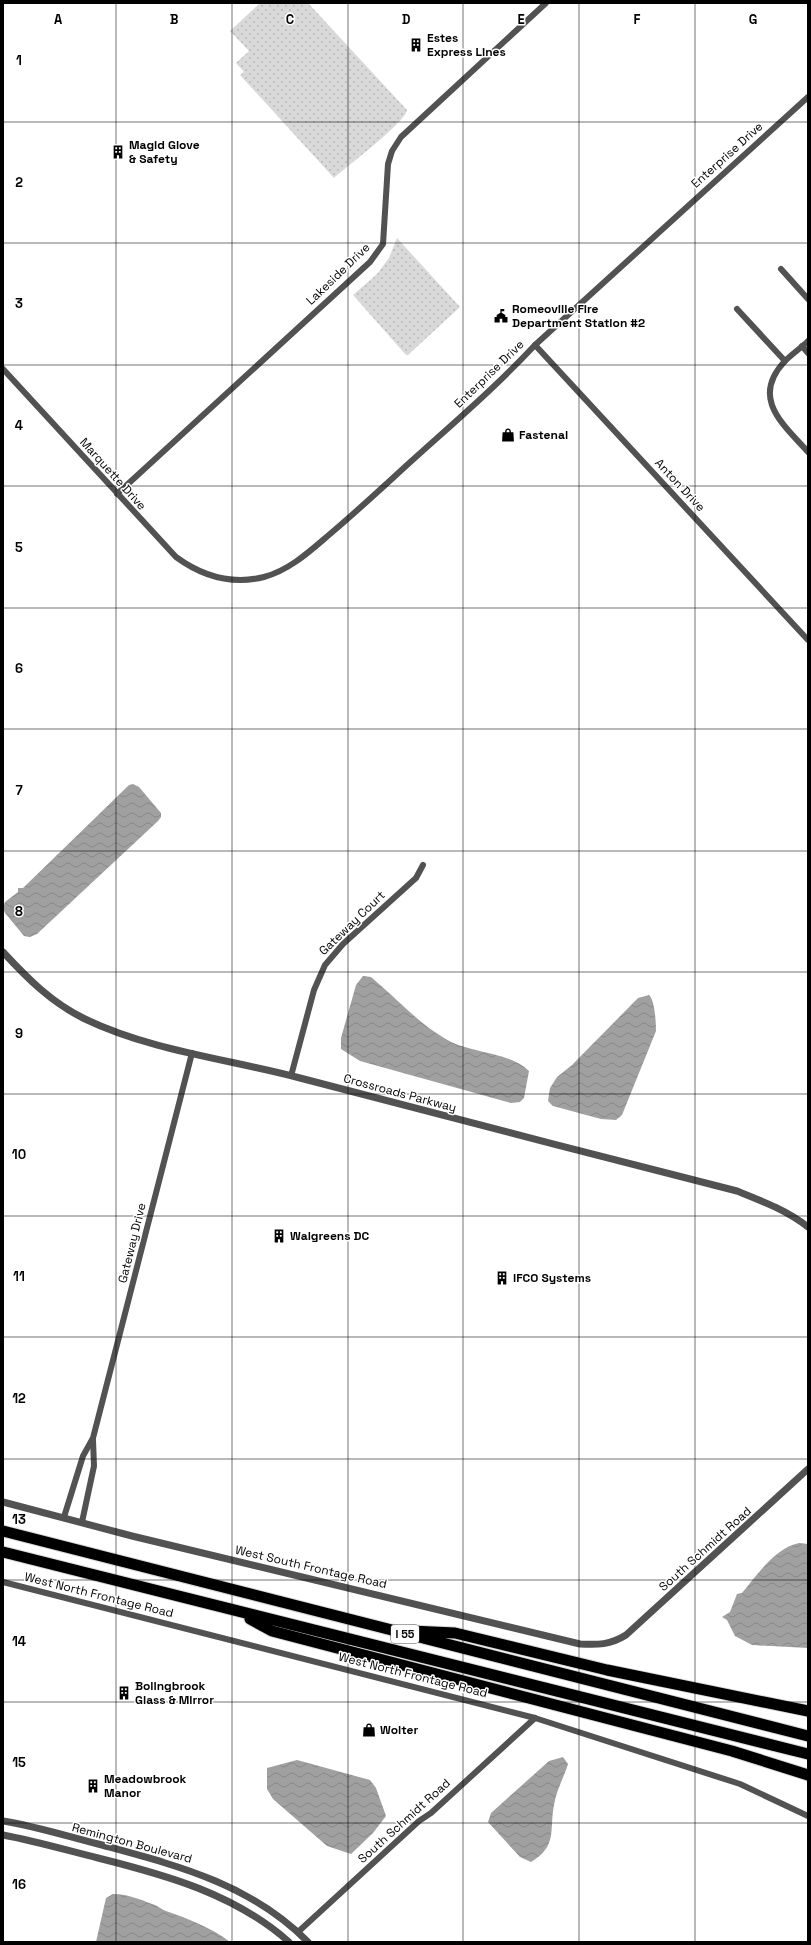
<svg xmlns="http://www.w3.org/2000/svg" width="811" height="1945" viewBox="0 0 811 1945" font-family="'Space Grotesk',sans-serif">
<defs>
<pattern id="grass-dots" width="8" height="8" patternUnits="userSpaceOnUse"><rect width="8" height="8" fill="#d9d9d9"/><path d="M2 2h.1M6 6h.1" fill="none" stroke="#b8b8b8" stroke-width="1.8" stroke-linecap="round"/></pattern>
<pattern id="water-waves" width="16" height="10" patternUnits="userSpaceOnUse"><rect width="16" height="10" fill="#a0a0a0"/><path d="M0 5q4-4 8 0t8 0" fill="none" stroke="#888"/></pattern>
</defs>
<rect width="100%" height="100%" fill="#fff"/>
<g fill="url(#grass-dots)">
<path d="M260 3H308L407 110C405 123 346 167 334 178L240 75 244 72 236 63 249 51 230 31Z"/>
<polygon points="397,238 460,307 408,355 406,355 353,295 377,274 389,258"/>
</g>
<g fill="url(#water-waves)">
<polygon points="133,784 139,787 161,813 161,817 158,821 37,934 30,937 24,936 5,913 3,908 5,902 18,892 18,888 23,888 129,785"/>
<path d="M363 976 371 977C395 997 417 1022 444 1038 469 1054 509 1051 529 1071L524 1098 520 1102 511 1103 360 1061 341 1049V1038L356 985Z"/>
<path d="M649 995C655 1000 656 1023 656 1031L622 1115 616 1120 601 1119 553 1106 548 1101 550 1088 557 1077 572 1065 638 998Z"/>
<path d="M799 1543 808 1544V1648L752 1645 735 1636 727 1620 722 1617 730 1612 737 1594 742 1593C757 1575 775 1548 799 1543Z"/>
<path d="M563 1757 568 1764C564 1777 556 1791 554 1805 549 1830 558 1846 531 1862L520 1857 488 1822 491 1813 549 1761Z"/>
<polygon points="297,1760 370,1780 376,1788 386,1816 373,1833 351,1854 327,1846 273,1799 267,1789 267,1768"/>
<path d="M113 1894C126 1894 140 1899 152 1904 157 1905 161 1909 166 1911 186 1918 213 1928 230 1942H96L106 1898Z"/>
</g>
<g fill="none" stroke-linecap="round" stroke-linejoin="round">
<g stroke="#dbdbdb" stroke-width="13">
<g id="motorway">
<polyline points="3,1531 808,1736"/>
<polyline points="3,1552 808,1754"/>
<polyline points="250,1619 272,1631 732,1751 808,1775"/>
<polyline points="411,1631 455,1633 607,1670 808,1711"/>
</g>
</g>
<g stroke="#525252" stroke-width="6">
<polyline points="781,269 808,299"/>
<polyline points="737,309 785,361"/>
<path d="M808 341C801 348 792 354 785 361 750 398 783 424 808 452"/>
<polyline points="535,345 808,640"/>
<polyline points="802,346 808,353"/>
<path d="M3 369 176 557C202 576 232 585 264 577 290 570 310 551 330 534 356 512 381 489 407 465 450 426 495 388 535 345L808 97"/>
<polyline points="117,494 370,262 383,244 388,164 392,151 401,137 546,3"/>
<polyline points="291,1076 314,990 325,965 343,944 416,878 423,865"/>
<polyline points="64,1517 83,1456 93,1438 192,1053"/>
<polyline points="82,1522 94,1466 93,1440"/>
<polyline points="3,1582 535,1718 740,1784 808,1816"/>
<polyline points="298,1932 419,1821 431,1813 535,1718"/>
</g>
<g stroke="#525252" stroke-width="7">
<path d="M3 952C28 979 52 1003 85 1019 152 1051 228 1059 300 1078 446 1116 591 1154 737 1191 762 1201 786 1210 808 1227"/>
<path d="M3 1502 132 1536 580 1644C598 1645 610 1645 626 1635L808 1469"/>
<path d="M3 1821C35 1826 66 1836 98 1844 175 1865 250 1883 308 1942"/>
<path d="M3 1835C35 1841 66 1850 98 1858 166 1875 235 1894 289 1942"/>
</g>
<use href="#motorway" stroke="#000" stroke-width="11"/>
</g>
<path fill="none" stroke="#000" stroke-width="1" stroke-opacity="0.55" d="M116 3V1942M232 3V1942M348 3V1942M463 3V1942M579 3V1942M695 3V1942M3 122H808M3 243H808M3 365H808M3 486H808M3 608H808M3 729H808M3 851H808M3 972H808M3 1094H808M3 1216H808M3 1337H808M3 1459H808M3 1580H808M3 1702H808M3 1823H808"/>
<defs>
<g id="building-bare" transform="scale(1.08)"><path d="M-4-6H4V6H1V3H-1V6H-4ZM-2.5-4.3h1.7v1.8h-1.7ZM.8-4.3h1.7v1.8H.8ZM-2.5-1h1.7V.8h-1.7ZM.8-1h1.7V.8H.8Z" fill="#000" stroke="#fff" stroke-width="2.5" paint-order="stroke"/></g>
<g id="civic-bare" transform="scale(1.08)"><path d="M-.6-6.5H3V-4.5H.6V-3L4-1V1h2V6H-6V1h2V-1L-.6-3ZM-1.2 2.5V6h2.4V2.5Z" fill="#000" stroke="#fff" stroke-width="2.5" paint-order="stroke"/></g>
<g id="shop-bare" transform="scale(1.08)"><path d="M-5-2.5h2.3a2.7 3.5 0 0 1 5.4 0H5L5.5 6h-11ZM-1.5-2.5h3a1.5 2.3 0 0 0-3 0Z" fill="#000" stroke="#fff" stroke-width="2.5" paint-order="stroke"/></g>
</defs>
<g fill-rule="evenodd">
<use href="#building-bare" x="416" y="45"/>
<use href="#building-bare" x="118" y="152"/>
<use href="#civic-bare" x="501" y="316"/>
<use href="#shop-bare" x="508" y="435"/>
<use href="#building-bare" x="279" y="1236"/>
<use href="#building-bare" x="502" y="1278"/>
<use href="#building-bare" x="124" y="1693"/>
<use href="#shop-bare" x="369" y="1730"/>
<use href="#building-bare" x="93" y="1786"/>
</g>
<g text-anchor="middle" stroke-width="3" stroke-linejoin="round" paint-order="stroke">
<rect fill="#fff" stroke="#4c4c4c" stroke-width="1" x="391" y="1625" width="28" height="18" rx="3"/>
<g font-size="11" font-weight="bold" fill="#000">
<text x="405" y="1638">I 55</text>
</g>
<g font-size="12" font-weight="bold" fill="#000" stroke="#fff" text-anchor="start">
<text x="427" y="42">Estes<tspan x="427" dy="14">Express Lines</tspan></text>
<text x="129" y="149">Magid Glove<tspan x="129" dy="14">&amp; Safety</tspan></text>
<text x="512" y="313">Romeoville Fire<tspan x="512" dy="14">Department Station #2</tspan></text>
<text x="519" y="439">Fastenal</text>
<text x="290" y="1240">Walgreens DC</text>
<text x="513" y="1282">IFCO Systems</text>
<text x="135" y="1690">Bolingbrook<tspan x="135" dy="14">Glass &amp; Mirror</tspan></text>
<text x="380" y="1734">Wolter</text>
<text x="104" y="1783">Meadowbrook<tspan x="104" dy="14">Manor</tspan></text>
</g>
<g font-size="12" fill="#000" stroke="#fff">
<text transform="translate(727 155) rotate(-42)" y="4">Enterprise Drive</text>
<text transform="translate(338 274) rotate(-44)" y="4">Lakeside Drive</text>
<text transform="translate(489 374) rotate(-44)" y="4">Enterprise Drive</text>
<text transform="translate(113 474) rotate(48)" y="4">Marquette Drive</text>
<text transform="translate(680 485) rotate(47)" y="4">Anton Drive</text>
<text transform="translate(352 923) rotate(-44)" y="4">Gateway Court</text>
<text transform="translate(400 1093) rotate(15)" y="4">Crossroads Parkway</text>
<text transform="translate(132 1243) rotate(-76)" y="4">Gateway Drive</text>
<text transform="translate(705 1549) rotate(-42)" y="4">South Schmidt Road</text>
<text transform="translate(311 1567) rotate(13)" y="4">West South Frontage Road</text>
<text transform="translate(99 1595) rotate(14)" y="4">West North Frontage Road</text>
<text transform="translate(413 1675) rotate(14)" y="4">West North Frontage Road</text>
<text transform="translate(404 1821) rotate(-42)" y="4">South Schmidt Road</text>
<text transform="translate(132 1843) rotate(15)" y="4">Remington Boulevard</text>
</g>
</g>
<g font-size="13" text-anchor="middle" font-weight="bold" fill="#000" stroke="#fff" stroke-width="3" stroke-linejoin="round" paint-order="stroke">
<text x="58" y="24">A</text>
<text x="174" y="24">B</text>
<text x="290" y="24">C</text>
<text x="406" y="24">D</text>
<text x="521" y="24">E</text>
<text x="637" y="24">F</text>
<text x="753" y="24">G</text>
<text x="19" y="65">1</text>
<text x="19" y="187">2</text>
<text x="19" y="308">3</text>
<text x="19" y="430">4</text>
<text x="19" y="552">5</text>
<text x="19" y="673">6</text>
<text x="19" y="795">7</text>
<text x="19" y="916">8</text>
<text x="19" y="1038">9</text>
<text x="19" y="1159">10</text>
<text x="19" y="1281">11</text>
<text x="19" y="1403">12</text>
<text x="19" y="1524">13</text>
<text x="19" y="1646">14</text>
<text x="19" y="1767">15</text>
<text x="19" y="1889">16</text>
</g>
<rect width="811" height="1945" fill="none" stroke="#000000" stroke-width="8"/>
</svg>
